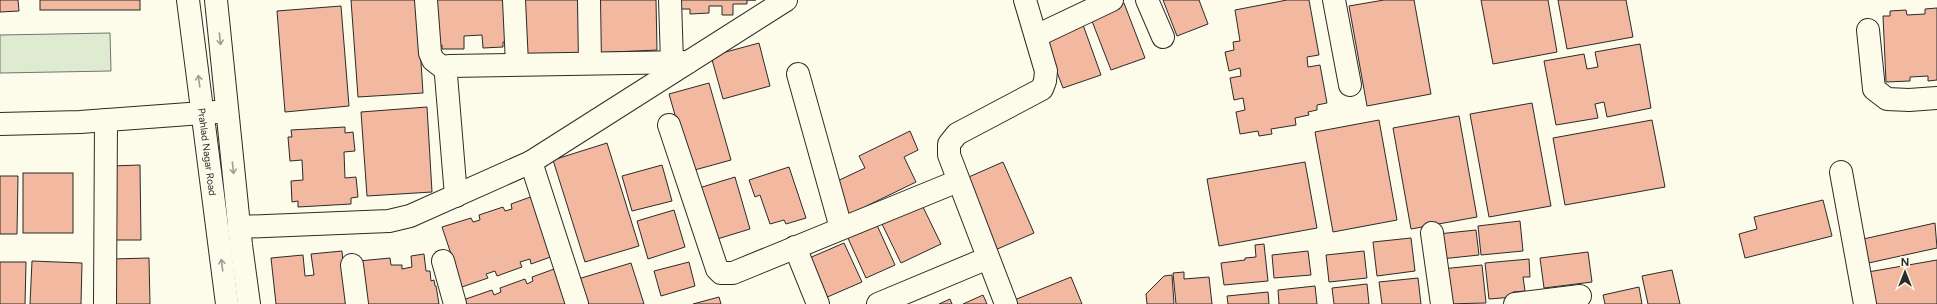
<svg xmlns="http://www.w3.org/2000/svg" width="1937" height="304" viewBox="0 0 1937 304" font-family="Figtree,sans-serif">
<rect width="100%" height="100%" fill="#fdfbea"/>
<polygon fill="#deebd1" stroke="#74746e" points="110,33 111,71 0,73 0,35"/>
<g fill="#f2b8a0" stroke="#2b2b2b">
<polygon points="0,0 18,0 19,11 0,12"/>
<rect x="40" y="0" width="100" height="10"/>
<polygon points="351,0 417,0 423,93 358,97"/>
<polygon points="430,0 511,0 513,42 503,42 503,47 483,48 482,35 464,36 464,49 442,49 442,45 432,46"/>
<polygon points="521,0 586,0 587,61 521,61"/>
<polygon points="591,0 656,0 657,50 593,53"/>
<polygon points="681,0 756,0 747,0 747,4 733,4 733,15 722,15 722,6 709,6 709,13 690,14 690,9 681,9"/>
<polygon points="1163,0 1199,0 1208,24 1177,36"/>
<polygon points="1287,0 1309,0 1319,55 1307,57 1308,67 1320,65 1327,103 1317,105 1317,110 1308,112 1309,115 1295,118 1296,125 1271,129 1272,134 1259,136 1258,131 1240,134 1236,112 1245,110 1243,98 1234,100 1230,78 1241,76 1240,68 1229,71 1225,52 1234,50 1233,42 1240,41 1235,10"/>
<polygon points="1384,0 1414,0 1431,94 1367,106 1349,6"/>
<polygon points="1481,0 1548,0 1557,52 1493,64"/>
<polygon points="1558,0 1626,0 1633,37 1567,49"/>
<polygon points="1124,3 1145,58 1111,70 1090,16"/>
<polygon points="341,6 349,106 285,112 277,11"/>
<polygon points="1937,8 1937,80 1928,81 1928,76 1910,77 1910,81 1886,82 1883,16 1890,16 1890,11 1906,10 1907,15 1925,14 1925,9"/>
<polygon points="1082,22 1101,75 1063,88 1043,35"/>
<polygon points="759,43 770,86 723,99 711,56"/>
<polygon points="1640,44 1651,108 1607,117 1604,102 1595,104 1598,118 1556,125 1544,61 1584,54 1587,69 1598,67 1595,52"/>
<polygon points="709,83 731,160 691,171 669,94"/>
<polygon points="1532,103 1551,206 1489,217 1470,114"/>
<polygon points="427,107 432,192 367,196 361,112"/>
<polygon points="1459,116 1477,217 1411,229 1393,128"/>
<polygon points="1379,120 1397,220 1333,232 1315,132"/>
<polygon points="1652,120 1665,187 1565,205 1553,138"/>
<polygon points="345,127 345,133 353,132 355,151 344,152 345,178 356,177 358,197 351,198 351,204 298,207 298,201 292,202 291,181 303,180 302,160 290,161 288,137 292,137 291,130"/>
<polygon points="910,131 918,150 904,157 916,182 848,215 833,183 865,168 859,156"/>
<polygon points="607,143 639,246 585,262 553,160"/>
<polygon points="1003,162 1034,233 986,254 955,183"/>
<polygon points="1305,162 1317,228 1219,246 1207,179"/>
<polygon points="140,165 141,240 113,240 111,166"/>
<polygon points="662,165 672,201 632,211 622,176"/>
<polygon points="789,167 806,218 786,224 784,220 770,224 760,195 755,197 749,180"/>
<rect x="23" y="173" width="50" height="60"/>
<polygon points="0,176 18,176 17,234 0,234"/>
<polygon points="735,177 750,229 714,240 699,188"/>
<polygon points="536,195 556,255 531,264 530,259 520,262 522,267 497,276 495,271 486,274 488,278 462,287 442,227 471,218 473,222 480,220 479,215 503,207 505,211 512,209 511,204"/>
<polygon points="1823,200 1832,236 1745,258 1739,234 1757,229 1754,217"/>
<polygon points="922,205 941,244 901,263 882,224"/>
<polygon points="674,210 685,247 648,259 637,221"/>
<polygon points="1520,221 1523,251 1481,255 1478,226"/>
<polygon points="876,223 895,265 866,278 847,236"/>
<polygon points="1935,223 1937,248 1864,264 1859,240"/>
<polygon points="1476,230 1479,255 1441,259 1438,234"/>
<polygon points="1411,238 1415,271 1377,276 1373,242"/>
<polygon points="844,243 862,282 825,298 807,259"/>
<polygon points="1264,244 1268,281 1224,285 1221,263 1245,260 1245,258 1256,257 1255,245"/>
<polygon points="342,251 347,304 276,304 271,258 303,255 305,276 314,275 311,254"/>
<polygon points="1308,251 1311,275 1274,278 1272,255"/>
<polygon points="1364,251 1367,278 1329,282 1326,255"/>
<polygon points="1588,252 1592,282 1544,288 1540,258"/>
<polygon points="424,254 426,271 430,271 431,281 434,280 435,286 436,286 439,304 364,304 359,261 390,258 391,265 402,265 402,269 412,267 411,256"/>
<polygon points="149,258 150,304 113,304 112,259"/>
<polygon points="1529,259 1530,277 1523,277 1525,291 1513,292 1514,297 1489,299 1485,263"/>
<polygon points="1937,260 1937,304 1873,304 1868,272"/>
<polygon points="32,261 82,263 81,304 30,304"/>
<polygon points="0,262 26,262 25,304 0,304"/>
<polygon points="689,262 695,286 661,296 654,271"/>
<polygon points="631,263 644,304 586,304 578,279"/>
<polygon points="1482,265 1486,303 1444,304 1441,269"/>
<polygon points="557,268 569,304 464,304 463,300 492,290 494,295 501,292 500,288 525,279 527,284 533,281 532,277"/>
<polygon points="1672,270 1680,304 1648,304 1642,276"/>
<polygon points="1184,272 1184,279 1209,277 1212,304 1176,304 1173,273"/>
<polygon points="1172,275 1174,304 1147,304 1146,294 1164,276"/>
<polygon points="1071,277 1082,304 1013,304 1012,301"/>
<polygon points="1418,278 1421,304 1382,304 1379,282"/>
<polygon points="1367,284 1369,304 1334,304 1332,288"/>
<polygon points="1315,286 1317,304 1279,304 1278,290"/>
<polygon points="1639,287 1642,304 1605,304 1603,295"/>
<polygon points="1268,292 1269,304 1228,304 1227,296"/>
<polygon points="983,295 987,304 963,304"/>
<polygon points="719,297 721,304 693,304"/>
<polygon points="950,299 952,304 939,304"/>
</g>
<g fill="none" stroke-linecap="round" stroke-linejoin="round">
<g stroke="#2b2b2b" stroke-width="24">
<g id="minor">
<polyline points="426,0 430,53 433,60 446,70"/>
<polyline points="514,0 517,64"/>
<polyline points="589,0 590,63"/>
<polyline points="670,0 672,62"/>
<polyline points="1147,0 1163,37"/>
<polyline points="1334,0 1350,85"/>
<polyline points="1868,30 1874,89 1887,99 1909,100 1937,98"/>
<polyline points="1036,36 1112,0"/>
<polyline points="798,74 841,228"/>
<polyline points="669,125 717,269 721,273 733,273 958,181"/>
<polyline points="531,162 577,304"/>
<polyline points="1841,172 1865,304"/>
<polyline points="456,196 446,75 449,66 688,62"/>
<polyline points="239,227 389,221 410,216 531,162 786,0"/>
<polyline points="1432,233 1442,304"/>
<polyline points="795,247 818,304"/>
<polyline points="443,261 455,304"/>
<polyline points="352,265 357,304"/>
<polyline points="105,304 106,120"/>
<polyline points="878,304 988,258"/>
<polyline points="1006,304 949,155 949,144 957,134 1042,89 1045,81 1046,71 1025,0"/>
<polyline points="1515,304 1580,296"/>
</g>
</g>
<g stroke="#2b2b2b" stroke-width="24">
<g id="tertiary">
<path id="s1" d="M188 0 227 304"/>
<polyline points="216,0 241,245 249,304"/>
<polyline points="0,124 80,122 216,112"/>
</g>
</g>
<use href="#minor" stroke="#fdfbea" stroke-width="22"/>
<use href="#tertiary" stroke="#fdfbea" stroke-width="22"/>
</g>
<defs><path id="oneway-shaft" d="M-6 0H5M1.5-3L5.5 0L1.5 3" fill="none" stroke-width="1.6" stroke-linecap="round" stroke-linejoin="round"/></defs>
<g stroke="#9e9d94">
<use href="#oneway-shaft" transform="translate(220 39) rotate(84)"/>
<use href="#oneway-shaft" transform="translate(199 81) rotate(-98)"/>
<use href="#oneway-shaft" transform="translate(233 168) rotate(84)"/>
<use href="#oneway-shaft" transform="translate(222 265) rotate(-97)"/>
</g>
<g text-anchor="middle" stroke-width="3" stroke-linejoin="round" paint-order="stroke">
<g font-size="10" fill="#2b2b2b" stroke="#fdfbea">
<text dy="4" stroke="none"><textPath href="#s1" startOffset="153">Prahlad Nagar Road</textPath></text>
</g>
</g>
<g transform="translate(1905 272)" stroke="#fdfbea" stroke-width="3" paint-order="stroke">
<path d="M0-3L7 15L0 10L-7 15Z" fill="#2b2b2b"/>
<text y="-6" font-size="11" font-weight="bold" text-anchor="middle" fill="#2b2b2b">N</text>
</g>
</svg>
